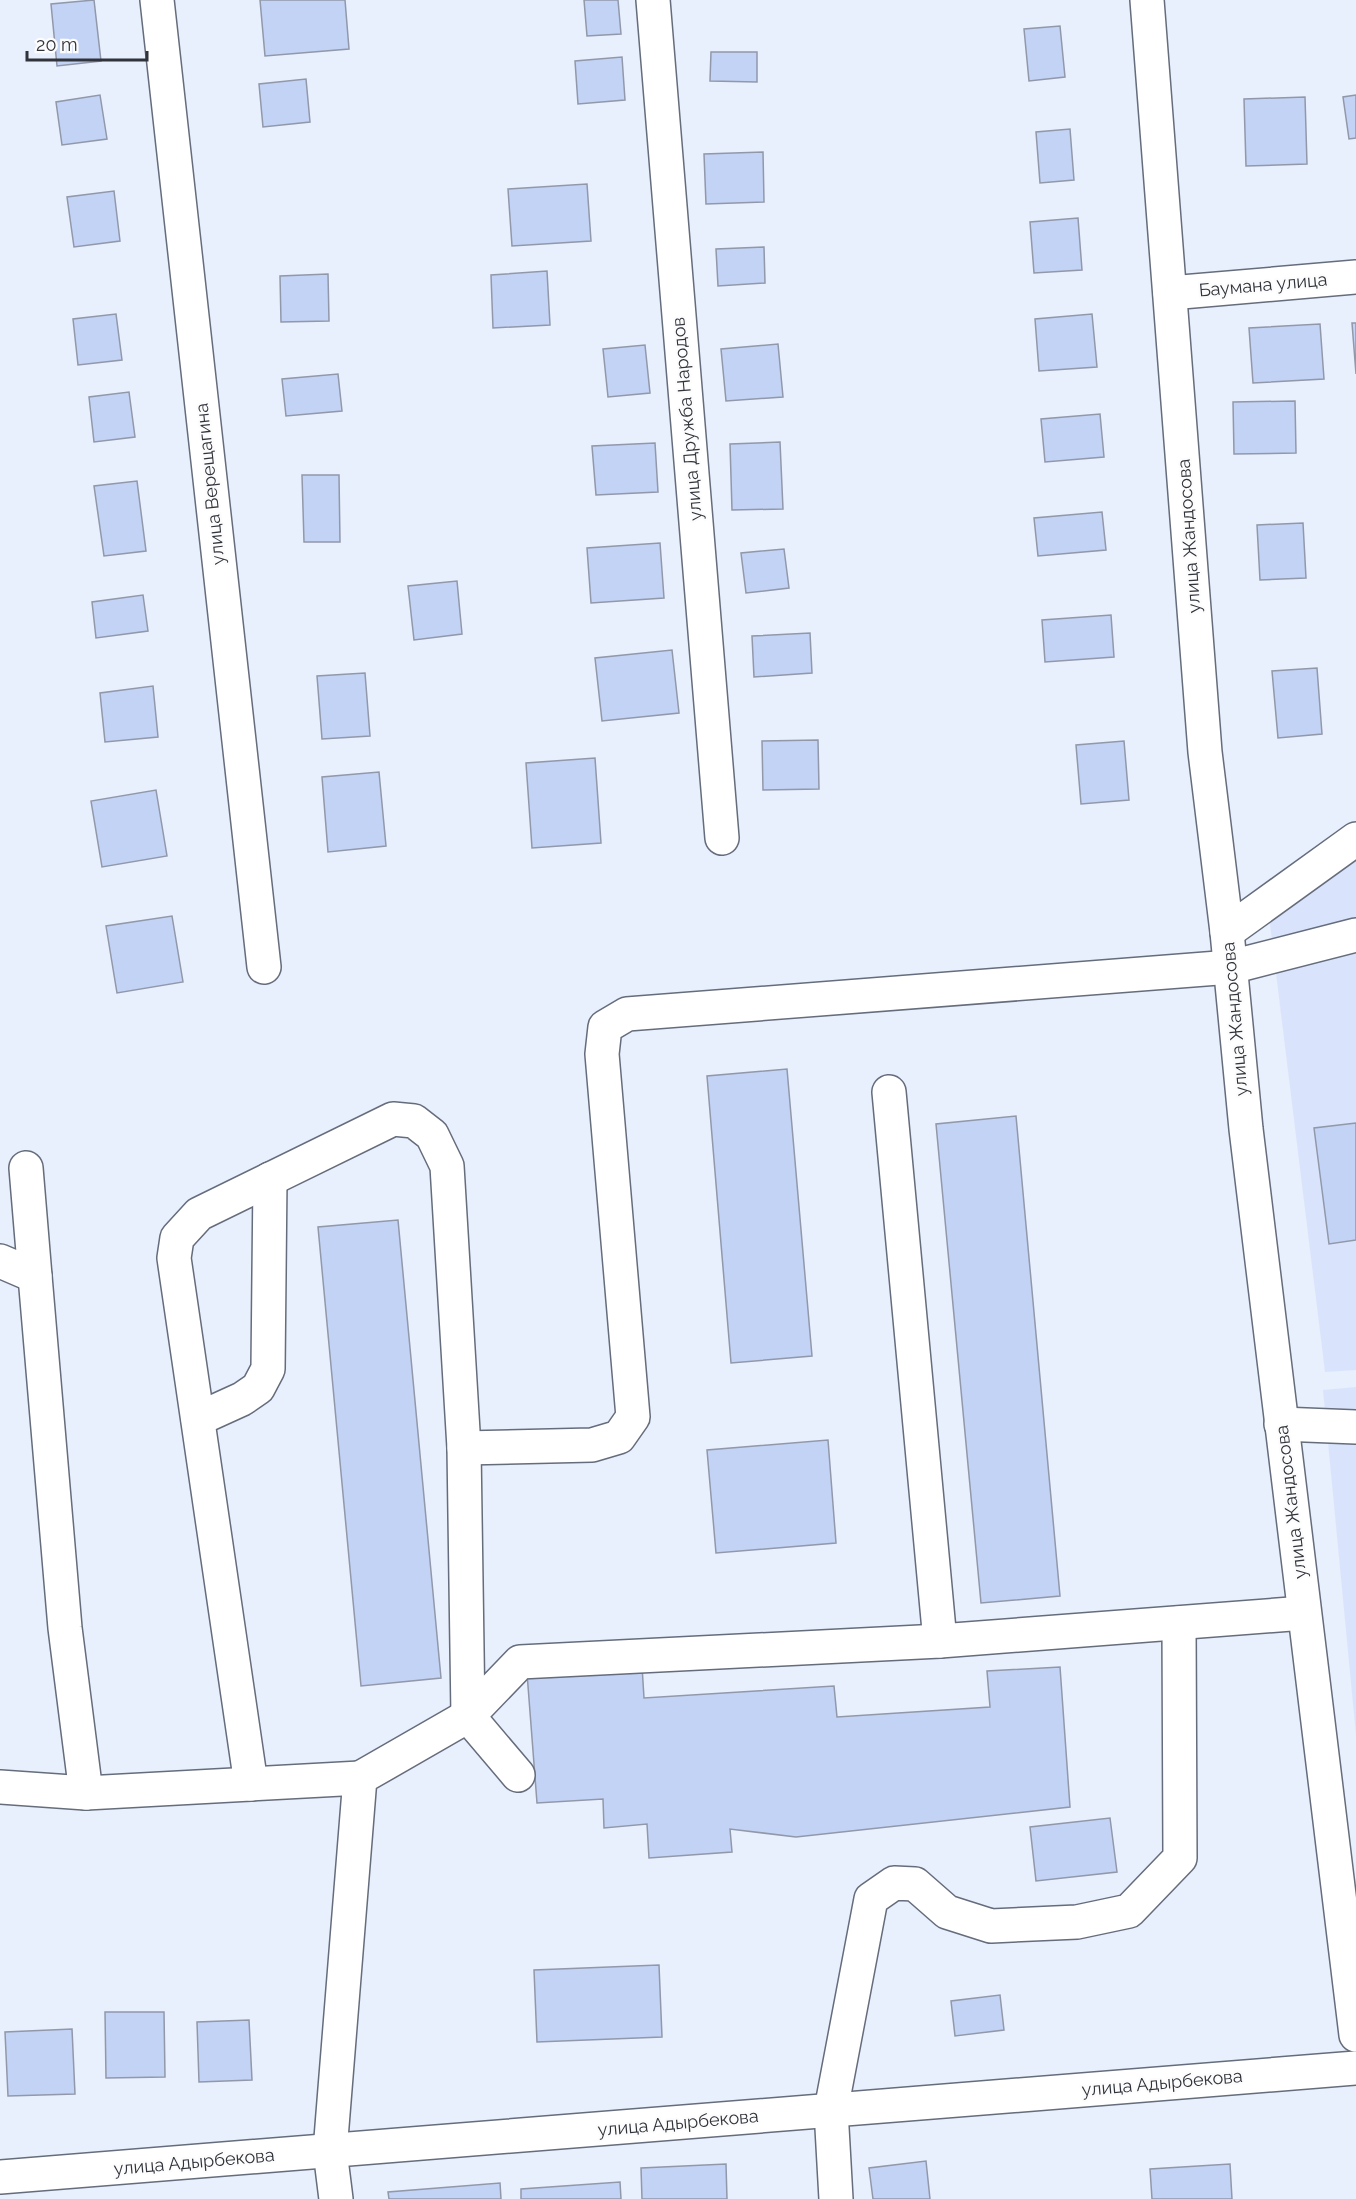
<svg xmlns="http://www.w3.org/2000/svg" width="1356" height="2199" viewBox="0 0 1356 2199" font-family="Raleway,sans-serif">
<rect width="100%" height="100%" fill="#e8effd"/>
<g fill="#d9e4fc">
<polygon points="1356,853 1356,1370 1325,1372 1268,908"/>
<polygon points="1356,1387 1356,1735 1323,1390"/>
</g>
<g fill="#c3d3f5" stroke="#9198a9" stroke-width="1.5">
<polygon points="94,0 101,61 57,66 51,4"/>
<polygon points="260,0 345,0 349,49 265,56"/>
<polygon points="584,0 618,0 621,34 587,36"/>
<polygon points="1060,26 1065,77 1029,81 1024,29"/>
<polygon points="711,52 757,52 757,82 710,81"/>
<polygon points="622,57 625,100 578,104 575,61"/>
<polygon points="306,79 310,122 263,127 259,84"/>
<polygon points="100,95 107,139 62,145 56,102"/>
<polygon points="1356,95 1356,138 1349,139 1343,97"/>
<polygon points="1305,97 1307,164 1246,166 1244,99"/>
<polygon points="1070,129 1074,180 1040,183 1036,132"/>
<polygon points="763,152 764,202 706,204 704,154"/>
<polygon points="587,184 591,241 512,246 508,189"/>
<polygon points="114,191 120,241 74,247 67,197"/>
<polygon points="1078,218 1082,270 1034,273 1030,222"/>
<polygon points="764,247 765,283 718,286 716,249"/>
<polygon points="547,271 550,325 493,328 491,275"/>
<polygon points="328,274 329,321 281,322 280,276"/>
<polygon points="116,314 122,360 78,365 73,319"/>
<polygon points="1092,314 1097,367 1039,371 1035,319"/>
<polygon points="1352,323 1356,323 1356,374"/>
<polygon points="1320,324 1324,379 1253,383 1249,328"/>
<polygon points="778,344 783,397 726,401 721,349"/>
<polygon points="645,345 650,393 608,397 603,349"/>
<polygon points="338,374 342,411 286,416 282,379"/>
<polygon points="129,392 135,437 94,442 89,397"/>
<polygon points="1295,401 1296,453 1234,454 1233,402"/>
<polygon points="1100,414 1104,457 1045,462 1041,419"/>
<polygon points="780,442 783,509 732,510 730,444"/>
<polygon points="655,443 658,492 596,495 592,446"/>
<polygon points="302,475 339,475 340,542 304,542"/>
<polygon points="137,481 146,551 104,556 94,486"/>
<polygon points="1102,512 1106,550 1038,556 1034,518"/>
<polygon points="1303,523 1306,578 1260,580 1257,525"/>
<polygon points="660,543 664,598 591,603 587,548"/>
<polygon points="784,549 789,588 746,593 741,553"/>
<polygon points="457,581 462,634 414,640 408,586"/>
<polygon points="143,595 148,631 96,638 92,602"/>
<polygon points="1111,615 1114,657 1045,662 1042,620"/>
<polygon points="810,633 812,673 754,677 752,636"/>
<polygon points="672,650 679,713 602,721 595,658"/>
<polygon points="1317,668 1322,734 1278,738 1272,671"/>
<polygon points="365,673 370,736 322,739 317,676"/>
<polygon points="153,686 158,737 105,742 100,693"/>
<polygon points="818,740 819,789 763,790 762,741"/>
<polygon points="1124,741 1129,800 1081,804 1076,745"/>
<polygon points="595,758 601,843 532,848 526,763"/>
<polygon points="379,772 386,846 328,852 322,777"/>
<polygon points="156,790 167,856 102,867 91,801"/>
<polygon points="172,916 183,982 117,993 106,926"/>
<polygon points="787,1069 812,1356 731,1363 707,1076"/>
<polygon points="1016,1116 1060,1596 981,1603 936,1124"/>
<polygon points="1356,1123 1356,1240 1329,1244 1314,1128"/>
<polygon points="398,1220 441,1678 361,1686 318,1227"/>
<polygon points="828,1440 836,1543 716,1553 707,1450"/>
<polygon points="642,1666 644,1698 834,1686 837,1717 990,1707 987,1671 1060,1667 1070,1807 796,1837 730,1829 732,1852 649,1858 647,1824 604,1828 603,1799 537,1803 527,1673"/>
<polygon points="1110,1818 1117,1872 1036,1881 1030,1827"/>
<polygon points="659,1965 662,2037 537,2042 534,1970"/>
<polygon points="1000,1995 1004,2030 955,2036 951,2001"/>
<polygon points="105,2012 164,2012 165,2077 106,2078"/>
<polygon points="249,2020 252,2080 199,2082 197,2022"/>
<polygon points="72,2029 75,2094 8,2096 5,2032"/>
<polygon points="926,2161 930,2199 873,2199 869,2168"/>
<polygon points="726,2164 727,2199 642,2199 641,2168"/>
<polygon points="1230,2164 1232,2199 1152,2199 1150,2169"/>
<polygon points="620,2182 621,2199 521,2199 521,2189"/>
<polygon points="500,2183 501,2199 389,2199 388,2192"/>
</g>
<g fill="none" stroke-linecap="round" stroke-linejoin="round">
<g stroke="#656c7b" stroke-width="36">
<g id="minor">
<polyline points="157,0 264,967"/>
<polyline points="653,0 722,838"/>
<polyline points="1147,0 1205,752 1227,932 1246,1129 1356,2035"/>
<polyline points="1170,293 1356,277"/>
<polyline points="1227,932 1356,839"/>
<polyline points="889,1092 940,1641 1304,1613"/>
<polyline points="0,1261 35,1276 26,1168"/>
<polyline points="35,1276 65,1628 86,1793 360,1778"/>
<polyline points="198,1419 242,1399 258,1388 268,1369 270,1179"/>
<polyline points="1281,1424 1356,1427"/>
<polyline points="464,1448 592,1445 619,1437 633,1417 602,1054 605,1027 627,1014 1231,967 1356,935"/>
<polyline points="251,1784 174,1258 177,1238 199,1214 393,1119 414,1121 432,1135 447,1166 464,1448 468,1716 520,1662 940,1641"/>
<polyline points="0,1787 86,1793"/>
<polyline points="336,2199 330,2151 360,1778 468,1716 518,1775"/>
<polyline points="836,2199 831,2110 871,1899 894,1883 915,1884 947,1912 991,1926 1077,1922 1129,1911 1180,1858 1179,1623"/>
</g>
</g>
<g stroke="#656c7b" stroke-width="36">
<polyline id="major" points="0,2177 1356,2068"/>
</g>
<use href="#minor" stroke="#fff" stroke-width="33"/>
<use href="#major" stroke="#fff" stroke-width="33"/>
</g>
<g text-anchor="middle" stroke-width="4.5" stroke-linejoin="round" paint-order="stroke">
<g font-size="18" fill="#30333a" stroke="#fcfcfc">
<text transform="translate(1263 285) rotate(-5)" y="6">Баумана улица</text>
<text transform="translate(687 419) rotate(-95)" y="6">улица Дружба Народов</text>
<text transform="translate(210 484) rotate(-96)" y="6">улица Верещагина</text>
<text transform="translate(1189 536) rotate(-94)" y="6">улица Жандосова</text>
<text transform="translate(1235 1019) rotate(-95)" y="6">улица Жандосова</text>
<text transform="translate(1291 1502) rotate(-97)" y="6">улица Жандосова</text>
<text transform="translate(1162 2083) rotate(-5)" y="6">улица Адырбекова</text>
<text transform="translate(678 2123) rotate(-5)" y="6">улица Адырбекова</text>
<text transform="translate(194 2162) rotate(-5)" y="6">улица Адырбекова</text>
</g>
</g>
<path d="M27 51v9h120v-9" fill="none" stroke="#30333a" stroke-width="3"/>
<text x="36" y="51" font-size="18" fill="#30333a" stroke="#fcfcfc" stroke-width="4.5" paint-order="stroke">20 m</text>
</svg>
